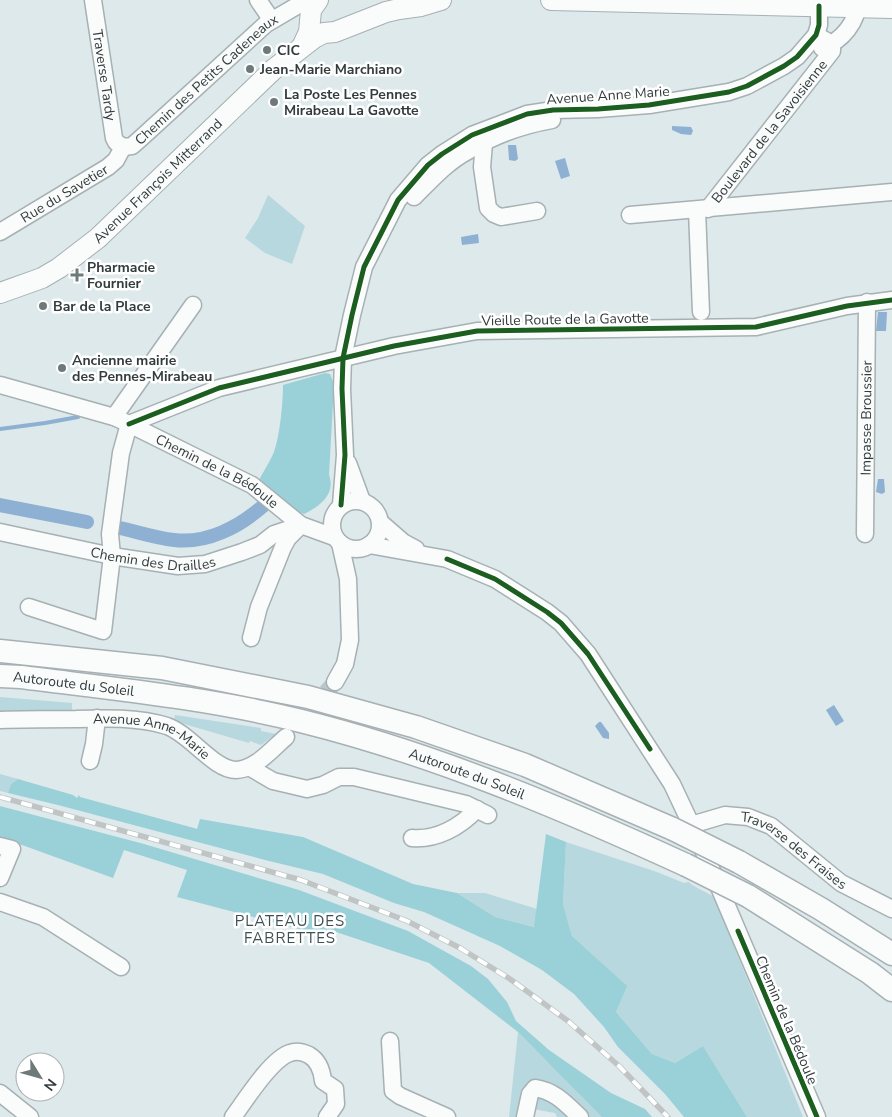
<svg xmlns="http://www.w3.org/2000/svg" width="892" height="1117" viewBox="0 0 892 1117" font-family="'Nunito Sans',sans-serif">
<rect width="100%" height="100%" fill="#dde9eb"/>
<g fill="#b7d8de">
<polygon points="268,195 305,226 292,264 265,253 245,238 258,218"/>
<polygon points="0,697 72,703 72,711 0,713"/>
<polygon points="175,715 261,728 261,731 276,734 261,745 250,741 249,743 174,721"/>
<polygon points="0,774 18,779 11,784 8,793 0,791"/>
<path d="M566 842 657 872 684 883 689 882C692 886 708 893 714 897L803 1117H747L703 1046 675 1063 652 1054 616 1012 626 986 572 936 563 904Z"/>
<polygon points="457,893 485,893 537,909 535,927 495,917"/>
<polygon points="518,1032 602,1116 602,1117 587,1117 540,1085 520,1117 509,1117"/>
<polygon points="537,1096 544,1096 572,1117 557,1117 555,1113 533,1109"/>
</g>
<g fill="#9ad0d8">
<path d="M325 373 330 374 334 384 329 475C336 494 320 506 304 514L299 512 259 480C264 471 270 461 274 452 280 434 283 403 283 385Z"/>
<polygon points="18,779 73,795 77,798 79,795 80,797 194,828 197,829 200,819 303,837 413,884 457,893 495,917 534,927 546,834 566,842 563,904 572,936 627,986 616,1012 652,1054 675,1063 703,1046 747,1117 684,1117 665,1094 618,1047 604,1027 574,994 542,970 500,946 424,912 394,903 323,874 265,860 58,805 8,793 11,784"/>
<polygon points="0,806 144,844 299,890 408,931 471,966 488,979 507,1002 516,1021 549,1050 611,1093 645,1109 652,1117 602,1117 518,1032 429,963 327,929 326,936 177,897 187,870 124,850 113,878 0,837"/>
</g>
<g fill="#8eb0d2">
<polygon points="672,126 691,127 693,131 691,135 681,134 672,130"/>
<polygon points="508,145 516,145 518,159 515,161 509,160"/>
<polygon points="565,158 570,176 561,179 555,161"/>
<polygon points="478,234 479,243 462,245 461,237"/>
<polygon points="878,312 887,312 886,331 876,331"/>
<polygon points="878,479 884,479 885,492 882,494 876,492"/>
<polygon points="834,705 844,721 836,726 826,710"/>
<polygon points="599,722 601,722 609,733 609,739 603,738 595,726"/>
</g>
<g fill="none" stroke-linecap="round" stroke-linejoin="round">
<polyline stroke="#8eb0d2" stroke-width="4" points="0,429 45,423 78,417"/>
<g stroke="#8eb0d2" stroke-width="14">
<polyline points="0,505 87,522"/>
<path d="M120 528C138 532 156 538 174 540 207 544 239 527 263 506"/>
</g>
<polyline stroke="#bbc6c8" stroke-width="16" stroke-dasharray="16 8" stroke-linecap="butt" points="294,728 335,682"/>
<g stroke="#a7b0b2" stroke-width="19">
<g id="minor">
<path id="s1" d="M93 0 114 138 116 142 123 147"/>
<polyline points="258,0 271,19"/>
<path d="M822 48C842 41 858 22 858 0"/>
<polyline points="484,143 482,167 488,208 494,214 501,217 537,211"/>
<path id="s2" d="M123 147 132 146 140 139 266 24 305 1H317"/>
<path d="M414 197C431 180 447 162 468 151 493 136 523 125 552 120"/>
<path id="s3" d="M708 209 832 51V44L816 35"/>
<polyline points="697,210 701,312"/>
<polyline points="630,215 892,192"/>
<path id="s4" d="M0 232 108 167 116 160 123 147"/>
<path id="s5" d="M0 385 114 417 129 424 252 485 301 525 334 537"/>
<polyline points="114,417 193,305"/>
<polyline points="129,424 219,388 394,346 477,331 756,327 847,306 892,300"/>
<polyline points="348,463 362,501"/>
<circle cx="356" cy="525" r="24"/>
<polyline points="341,505 345,455 342,389 343,358 352,315 364,267 398,200 428,165 442,154 472,135 527,114 553,110 598,109 649,105 729,92 747,86 784,66 797,57 816,35 819,25 819,6"/>
<polyline points="380,522 403,542 416,549"/>
<path id="s6" d="M0 532 112 556 178 566 205 564 242 552 260 545 274 534 301 525"/>
<path id="s7" d="M865 534 867 302"/>
<polyline points="369,545 447,559 495,579 547,612 561,623 588,654 672,784 704,852 817,1117"/>
<polyline points="29,607 103,631 112,556 110,534 121,453 129,424"/>
<polyline points="251,638 259,607 283,547 288,538 300,526"/>
<polyline points="335,682 345,664 350,640 348,579 340,543"/>
<path id="s8" d="M0 720C25 719 51 719 76 719 105 718 138 717 167 726 190 734 214 770 236 770 256 769 272 749 286 737"/>
<polyline points="90,761 94,744 97,718"/>
<polyline points="249,767 273,781 307,789 323,785 339,777 354,777 466,804 488,815"/>
<path id="s9" d="M691 825 725 815 748 817 771 826 841 883 892 909"/>
<path d="M412 838C437 840 460 827 477 809"/>
<polyline points="0,846 12,849 0,878"/>
<polyline points="0,902 43,917 121,967"/>
<polyline points="390,1041 393,1091 400,1096 447,1117"/>
<polyline points="0,1093 30,1117"/>
<path d="M233 1117C245 1101 271 1059 290 1053 297 1050 303 1052 309 1055 319 1061 322 1070 323 1081L335 1089 336 1104 327 1117"/>
<path d="M525 1117 530 1094 535 1088C555 1091 566 1104 580 1117"/>
</g>
</g>
<g stroke="#a7b0b2" stroke-width="22">
<g id="major">
<polyline points="551,0 892,8"/>
<polyline points="302,47 309,32 311,10 318,0"/>
<path id="s10" d="M0 293 42 278 59 268 98 238 274 69 314 38 324 33 335 32 386 12 399 9 421 6 441 0"/>
</g>
</g>
<g stroke="#a7b0b2" stroke-width="25">
<g id="highway">
<polyline points="0,651 162,668 308,697 416,727 525,765 673,829"/>
<path id="s11" d="M0 676 21 677C115 689 209 698 301 721 434 754 562 808 686 865"/>
<polyline points="739,862 821,909 892,954"/>
<polyline points="748,896 870,973 892,990"/>
</g>
</g>
<use href="#minor" stroke="#fafcfc" stroke-width="16"/>
<use href="#major" stroke="#fafcfc" stroke-width="20"/>
<use href="#highway" stroke="#fafcfc" stroke-width="22"/>
<g stroke="#c1c4c4" stroke-width="5.5">
<polyline id="rail" points="0,797 301,880 407,921 460,948 510,979 568,1021 619,1066 668,1117"/>
</g>
<use href="#rail" stroke="#fff" stroke-width="4" stroke-dasharray="11" stroke-linecap="butt"/>
<g stroke="#a7b0b2" stroke-width="25" stroke-linecap="butt">
<g id="highway-bridge">
<polyline points="673,829 739,862"/>
<polyline points="686,865 748,896"/>
</g>
</g>
<use href="#highway-bridge" stroke="#fafcfc" stroke-width="22"/>
<g stroke="#fff" stroke-width="8">
<g id="cycleway">
<polyline points="129,424 219,388 394,346 477,331 756,327 847,306 892,300"/>
<polyline points="341,505 345,455 342,389 343,358 352,315 364,267 398,200 428,165 442,154 472,135 527,114 553,110 598,109 649,105 729,92 747,86 784,66 797,57 816,35 819,25 819,6"/>
<polyline points="447,559 495,579 547,612 561,623 588,654 650,749"/>
<polyline points="738,931 817,1117"/>
</g>
</g>
<use href="#cycleway" stroke="#1b5e20" stroke-width="5"/>
</g>
<g fill="#6e797a" stroke="#fff" stroke-width="2">
<circle cx="267" cy="50" r="5"/>
<circle cx="250" cy="69" r="5"/>
<circle cx="274" cy="102" r="5"/>
<path d="M74.5 267.5h5v5h5v5h-5v5h-5v-5h-5v-5h5z"/>
<circle cx="43" cy="306" r="5"/>
<circle cx="62" cy="368" r="5"/>
</g>
<g text-anchor="middle" stroke-width="5" stroke-linejoin="round" paint-order="stroke">
<g font-size="14" font-weight="bold" fill="#333c3d" stroke="#fff" text-anchor="start">
<text x="277" y="55">CIC</text>
<text x="260" y="74">Jean-Marie Marchiano</text>
<text x="284" y="99">La Poste Les Pennes<tspan x="284" dy="16">Mirabeau La Gavotte</tspan></text>
<text x="87" y="272">Pharmacie<tspan x="87" dy="16">Fournier</tspan></text>
<text x="53" y="311">Bar de la Place</text>
<text x="72" y="365">Ancienne mairie<tspan x="72" dy="16">des Pennes-Mirabeau</tspan></text>
</g>
<g font-size="14" fill="#333c3d" stroke="#fff">
<text dy="5" stroke="none"><textPath href="#s1" startOffset="76">Traverse Tardy</textPath></text>
<text dy="5" stroke="none"><textPath href="#s2" startOffset="109">Chemin des Petits Cadeneaux</textPath></text>
<text transform="translate(608 95) rotate(-4)" y="5">Avenue Anne Marie</text>
<text dy="5" stroke="none"><textPath href="#s3" startOffset="99">Boulevard de la Savoisienne</textPath></text>
<text dy="5" stroke="none"><textPath href="#s10" startOffset="196">Avenue François Mitterrand</textPath></text>
<text dy="5" stroke="none"><textPath href="#s4" startOffset="75">Rue du Savetier</textPath></text>
<text transform="translate(565 319) rotate(-1)" y="5">Vieille Route de la Gavotte</text>
<text dy="5" stroke="none"><textPath href="#s7" startOffset="116">Impasse Broussier</textPath></text>
<text dy="5" stroke="none"><textPath href="#s5" startOffset="235">Chemin de la Bédoule</textPath></text>
<text dy="5" stroke="none"><textPath href="#s6" startOffset="156">Chemin des Drailles</textPath></text>
<text dy="5" stroke="none"><textPath href="#s11" startOffset="74">Autoroute du Soleil</textPath></text>
<text dy="5" stroke="none"><textPath href="#s8" startOffset="156">Avenue Anne-Marie</textPath></text>
<text dy="5" stroke="none"><textPath href="#s11" startOffset="479">Autoroute du Soleil</textPath></text>
<text dy="5" stroke="none"><textPath href="#s9" startOffset="115">Traverse des Fraises</textPath></text>
<text transform="translate(787 1020) rotate(67)" y="5">Chemin de la Bédoule</text>
</g>
<g font-size="15" letter-spacing="1" fill="#3c4f52" stroke="#fff">
<text x="290" y="926">PLATEAU DES<tspan x="290" dy="17">FABRETTES</tspan></text>
</g>
</g>
<g transform="translate(40 1077) rotate(127)"><circle r="24" fill="#ffffff" stroke="#adb1b1"/>
<path d="M0-4L9 19L0 12L-9 19Z" fill="#6e797a"/>
<text y="-8" font-size="14" font-weight="bold" text-anchor="middle" fill="#333c3d">N</text>
</g>
</svg>
